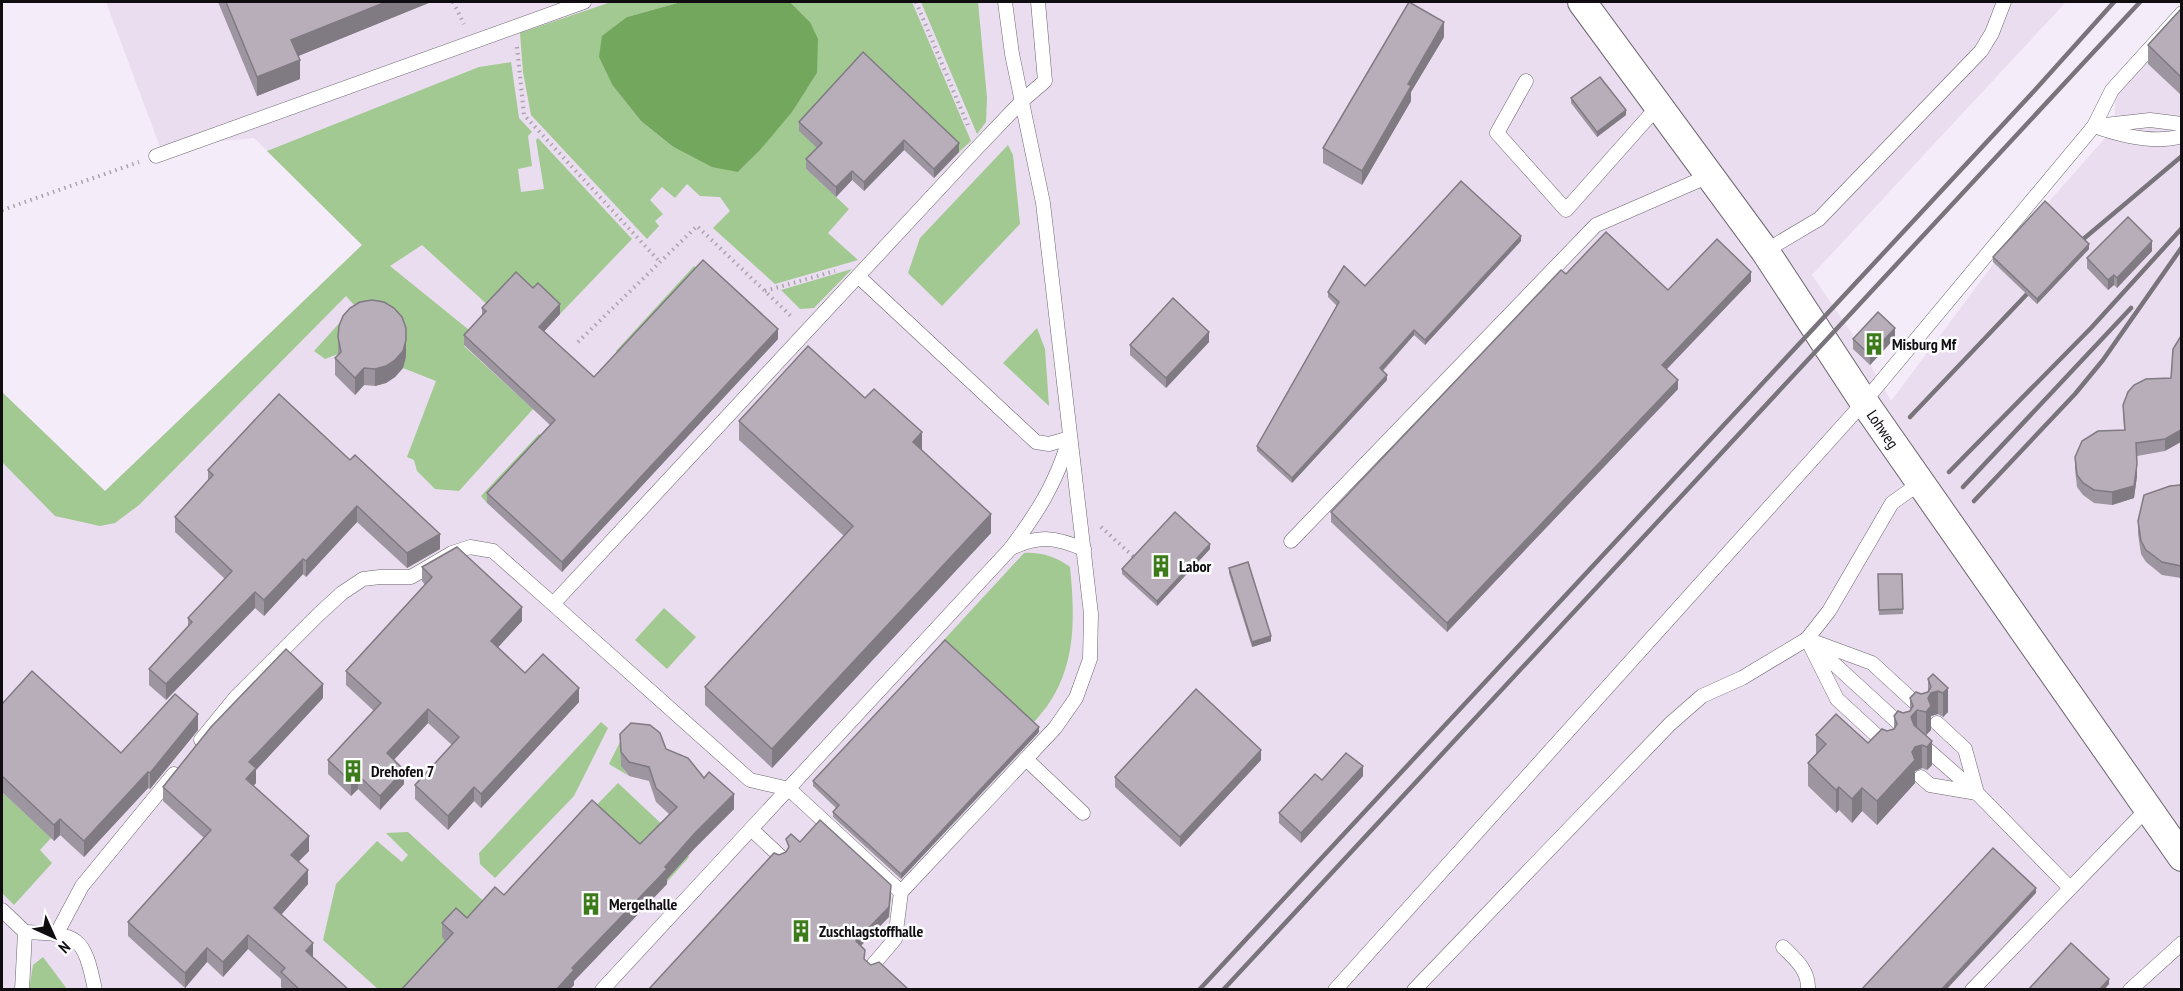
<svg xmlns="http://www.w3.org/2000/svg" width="2183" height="991" viewBox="0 0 2183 991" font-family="'PT Sans Narrow',sans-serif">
<rect width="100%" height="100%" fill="#f4ecf8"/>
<polygon fill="#eaddef" points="106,2 2066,2 1812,275 1853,335 1891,401 1994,263 1992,261 2045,206 2114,128 2116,92 2181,21 2181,989 2,989 2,392 105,491 362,245 254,138 160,147"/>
<g fill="#a1c991">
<path d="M611 2H681L627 17 613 86 641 121 672 146 738 172C770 141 793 110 817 73L810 22 790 2H912L971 141 959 152 894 92 822 152 806 169 849 209 828 233 858 260 775 284 713 228 730 211 720 197 700 196 687 184 675 198 662 187 650 200 663 214 655 221 659 226 647 239 531 115 523 72 520 33Z"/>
<polygon points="921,2 978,2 987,98 986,122 977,134"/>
<polygon points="511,62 519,118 532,132 528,136 532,166 518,169 521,192 544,189 536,140 538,138 632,239 560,314 538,293 491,308 422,245 390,266 474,334 464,346 533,409 459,491 435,489 417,471 414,460 407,457 436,381 403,368 406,357 338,354 325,359 314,351 355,306 346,296 139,505 115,523 100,526 55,516 2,462 2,392 105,491 362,245 267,151 479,67"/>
<polygon points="1008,145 1013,155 1020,224 942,306 908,273 920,238"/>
<polygon points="694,266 701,272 623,357 616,351"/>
<polygon points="852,269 814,308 800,309 781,290"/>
<polygon points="1037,328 1045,349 1049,406 1003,363"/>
<polygon points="539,434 546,440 487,503 481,496"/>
<path d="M1024 553C1042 552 1056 557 1070 567 1076 627 1076 680 1031 725L941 643Z"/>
<polygon points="664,608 696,637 667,669 635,640"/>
<polygon points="601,722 608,728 574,796 495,878 480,864 479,853"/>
<path d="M621 740C623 755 616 764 629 776L609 764Z"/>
<polygon points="618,783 668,830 689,857 666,883 590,812"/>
<polygon points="2,792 51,838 40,850 52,863 14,905 2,893"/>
<polygon points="408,832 490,907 414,989 378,989 323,940 336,884 377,841 402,862 408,855 386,833"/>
<polygon points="43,957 67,989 29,989 33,965"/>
</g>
<polygon fill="#73a75d" points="681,2 790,2 810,22 818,39 817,73 792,112 760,150 738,172 712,167 672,146 641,121 613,86 599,57 602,36 627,17"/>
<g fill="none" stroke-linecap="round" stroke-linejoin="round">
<g stroke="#6d656f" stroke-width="15">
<g id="lane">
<polyline points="1526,81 1497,133 1566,210 1660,104"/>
<path d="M2094 126C2119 135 2155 144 2182 136"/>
<polyline points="2096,126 2150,120 2182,124"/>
<polyline points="156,156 584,2"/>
<polyline points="1765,251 1819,219 1981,51 1992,33 2004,2"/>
<polyline points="858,276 1036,442 1049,444 1070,438"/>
<path d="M1068 443C1055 485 1037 513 1011 548 1041 535 1054 537 1084 549"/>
<polyline points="1920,483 1892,503 1829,611 1807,639 1872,663 1922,709"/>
<polyline points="1291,541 1596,225 1711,175"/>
<polyline points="1937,723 1965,749 1977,793 2070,888"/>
<polyline points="201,740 236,697 319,614 342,593 363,579 380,577 411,577 452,553 470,547 493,551 553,604"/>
<polyline points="1920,743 1977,793 1930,785 1921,777"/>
<polyline points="1888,746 1837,699 1807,639 1904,728"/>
<polyline points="1026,759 1083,813"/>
<polyline points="751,829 780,856"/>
<polyline points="901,892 789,789 750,780 553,604 977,148 1023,100 1045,81 1038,2"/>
<polyline points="2,910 25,932 22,990"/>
<path d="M25 932C79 934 84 936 95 990"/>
<polyline points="57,933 82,886 174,774"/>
<path d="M1783 947C1796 960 1809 970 1808 990"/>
<polyline points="872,966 895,939 901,892 1055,728 1076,698 1090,659 1091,614 1043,203 1012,54 1005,2"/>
<polyline points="602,990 1011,548"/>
<polyline points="1335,990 1864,402 2094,126 2112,90 2182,13"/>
<polyline points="1414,990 1670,724 1702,696 1742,678 1807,639"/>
<polyline points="1972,990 2147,809"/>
<polyline points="2130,990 2182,943"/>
</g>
</g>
<g stroke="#6d656f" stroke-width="30">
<polyline id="street" points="1582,2 1765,251 1864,402 2182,857"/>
</g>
<g stroke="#aaa4ad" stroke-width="4" stroke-dasharray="1.5 4.5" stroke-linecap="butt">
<polyline points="453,2 464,24"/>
<polyline points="916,2 969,128"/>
<polyline points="517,47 524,115 660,262"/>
<polyline points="2,210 139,162"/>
<polyline points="765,291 835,271"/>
<polyline points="578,342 697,226 793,318"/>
<polyline points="1101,527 1136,559"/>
</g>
<use href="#lane" stroke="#fff" stroke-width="14"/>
<use href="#street" stroke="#fff" stroke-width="28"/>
<g stroke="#79737b" stroke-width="4.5">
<polyline points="2081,241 2182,156"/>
<polyline points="1910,417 2027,294"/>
<polyline points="1949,472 2091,328 2182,228"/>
<polyline points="1963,487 2131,308"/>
<polyline points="1974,501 2075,394 2103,360 2182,247"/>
<polyline points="1199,990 2035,90 2114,2"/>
<polyline points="1223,990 2140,2"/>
</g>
</g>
<g fill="#9d96a0">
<polygon points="218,2 431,2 298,56 300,79 257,96"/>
<polygon points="2181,9 2181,95 2148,64 2148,45"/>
<polygon points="1444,37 1411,92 1411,101 1362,185 1323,163 1323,148"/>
<polygon points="863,52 959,152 934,178 904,150 864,191 852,180 836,197 806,169 806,159 817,148 799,131 799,122"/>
<polygon points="1571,98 1626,115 1597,137 1571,103"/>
<polygon points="1521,241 1425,345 1414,335 1383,371 1387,380 1292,483 1257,451 1257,446 1337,306 1328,297 1328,292 1365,286"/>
<polygon points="2089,249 2037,304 1993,262 1993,257"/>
<polygon points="2152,251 2117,288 2114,285 2108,290 2087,268 2087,258"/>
<polygon points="1566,274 1668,290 1751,281 1667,369 1678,389 1447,632 1331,522 1331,512"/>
<polygon points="482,308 560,314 544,331 594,377 778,339 562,572 487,503 487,493 550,425 464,345 464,335 482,315"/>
<polygon points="2181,336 2165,451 2137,456 2137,476 2134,498 2112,505 2094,503 2083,495 2077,487 2075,469 2075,457 2124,430 2123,405 2171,378"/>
<polygon points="338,337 406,357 403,368 395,377 386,383 375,386 364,385 355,395 335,375 335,358 338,355"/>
<polygon points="1895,338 1870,365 1853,349 1853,339"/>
<polygon points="1209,342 1166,388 1130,355 1130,345"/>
<polygon points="279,394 440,549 407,568 357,522 306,577 303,574 264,616 255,608 166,700 149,685 149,669 188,627 188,618 225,579 175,532 175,517 208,481 208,470"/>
<polygon points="739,421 922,450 991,533 772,768 705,705 705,687 844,536 739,440"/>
<polygon points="2181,485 2181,578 2162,575 2146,562 2141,554 2138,534 2138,521"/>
<polygon points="1210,549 1157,606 1122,574 1122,569"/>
<polygon points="422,567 522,621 498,647 525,673 579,702 481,808 474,801 448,830 415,799 415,785 452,745 428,723 394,760 404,784 380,810 358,789 351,796 328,774 328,760 374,711 346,685 346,671 425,585 422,581"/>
<polygon points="1229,568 1271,641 1252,647 1229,573"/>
<polygon points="1878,574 1902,574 1903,614 1879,615"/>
<polygon points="1928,679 1948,688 1948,712 1943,717 1938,714 1931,716 1931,730 1926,735 1925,735 1932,765 1927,770 1922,768 1915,771 1915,783 1877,825 1862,811 1852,823 1839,810 1836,813 1808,786 1808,763 1816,754 1816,735 1868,743 1887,731 1894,729 1894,716 1910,711 1910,698 1928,692"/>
<polygon points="323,698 256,770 256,783 253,786 309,851 299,861 308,884 281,915 313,958 349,990 284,990 281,987 281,979 248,949 223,977 207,962 185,988 128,936 128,922 204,838 163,801 163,787"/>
<polygon points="2,704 121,753 198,730 150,789 148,788 84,857 60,835 54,841 2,792"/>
<polygon points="1039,732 901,879 833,817 833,812 836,808 813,786 813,781"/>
<polygon points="620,734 666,749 704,778 734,809 694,849 667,879 667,884 574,981 574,985 569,990 401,990 445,941 442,937 442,923 467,918 504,895 640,844 669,814 656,802 649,781 629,776 621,766"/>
<polygon points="1261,760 1180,847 1115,787 1115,777"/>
<polygon points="1363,776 1301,843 1279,823 1279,813 1322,780"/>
</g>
<g fill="#807a82">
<polygon points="386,2 431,2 291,59 291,40"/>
<polygon points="1444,22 1444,37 1411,92 1411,101 1362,185 1362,171 1408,84"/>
<polygon points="300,60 300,79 257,96 257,77"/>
<polygon points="1626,110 1626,115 1597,137 1597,132"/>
<polygon points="904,140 904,150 864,191 864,182"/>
<polygon points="959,143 959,152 934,178 934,169"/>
<polygon points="852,171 852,180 836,197 836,187"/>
<polygon points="1521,236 1521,241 1425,345 1425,340"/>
<polygon points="2152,241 2152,251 2117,288 2117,278"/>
<polygon points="2089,244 2089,249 2037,304 2037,299"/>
<polygon points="1751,272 1751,281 1662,374 1662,365"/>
<polygon points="2114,275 2114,285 2108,290 2108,280"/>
<polygon points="560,304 560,314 539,337 539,327"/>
<polygon points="1895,328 1895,338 1870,365 1870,355"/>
<polygon points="778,329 778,339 562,572 562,562"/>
<polygon points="1414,330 1414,335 1380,373 1380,368"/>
<polygon points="1209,332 1209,342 1166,388 1166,378"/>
<polygon points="406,340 406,357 403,368 395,377 386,383 375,386 375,369"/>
<polygon points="364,368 364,385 355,395 355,378"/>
<polygon points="1387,375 1387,380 1292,483 1292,478"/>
<polygon points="1678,380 1678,389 1447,632 1447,623"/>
<polygon points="2181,430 2181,442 2165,451 2165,439"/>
<polygon points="922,432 922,451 913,442"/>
<polygon points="2137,464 2137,476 2134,498 2112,505 2112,492"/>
<polygon points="357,506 357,522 306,577 306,561"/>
<polygon points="991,514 991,533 772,768 772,749"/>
<polygon points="440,534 440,549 407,568 407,553"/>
<polygon points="1210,544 1210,549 1157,606 1157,601"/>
<polygon points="303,559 303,574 264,616 264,600"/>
<polygon points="255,592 255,608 166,700 166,684"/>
<polygon points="522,607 522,621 491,655 491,641"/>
<polygon points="1271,636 1271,641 1252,647 1252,642"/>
<polygon points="323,684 323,698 256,770 256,783 246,794 246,779 249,762"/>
<polygon points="579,688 579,702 481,808 481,794"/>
<polygon points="1948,688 1948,712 1943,717 1943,693"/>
<polygon points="1938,691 1938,714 1931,716 1931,730 1926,735 1926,712 1928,698 1931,693"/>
<polygon points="428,709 428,723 387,767 387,753"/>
<polygon points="1917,710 1917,734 1911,717"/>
<polygon points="198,714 198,730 150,789 150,773"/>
<polygon points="1039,727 1039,732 901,879 901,874"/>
<polygon points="1932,741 1932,765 1927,770 1927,747"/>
<polygon points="1922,745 1922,768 1915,771 1915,783 1877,825 1877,801 1912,752 1915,747"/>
<polygon points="1261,750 1261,760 1180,847 1180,837"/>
<polygon points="1363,766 1363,776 1301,843 1301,833"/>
<polygon points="404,770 404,784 380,810 380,796"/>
<polygon points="148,772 148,788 84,857 84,841"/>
<polygon points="358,775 358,789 351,796 351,782"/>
<polygon points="474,787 474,801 448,830 448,816"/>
<polygon points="1839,787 1839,810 1836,813 1836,790"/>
<polygon points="1862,788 1862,811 1852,823 1852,799"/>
<polygon points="734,794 734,809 694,849 667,879 667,884 574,981 574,985 569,990 556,990 572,968 694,834"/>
<polygon points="60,819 60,835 54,841 54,825"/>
<polygon points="309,836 309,851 291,869 291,855"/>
<polygon points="308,870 308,884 274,923 274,908"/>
<polygon points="891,885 891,895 889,917 856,951 856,941"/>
<polygon points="2036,888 2036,893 1946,990 1941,990"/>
<polygon points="248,935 248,949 223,977 223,962"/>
<polygon points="313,943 313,957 306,951"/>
<polygon points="207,948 207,962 185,988 185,973"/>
<polygon points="2109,979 2109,984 2104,990 2099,990"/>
</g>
<g fill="#b7aeba" stroke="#807a82" stroke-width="1.5">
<polygon points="226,2 386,2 291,40 300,60 257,77"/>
<polygon points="1409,2 1444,22 1408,84 1411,86 1362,171 1323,148"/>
<polygon points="2181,9 2181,77 2148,45"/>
<polygon points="863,52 959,143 934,169 904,140 864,182 852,171 836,187 806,159 822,143 799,122"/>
<polygon points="1600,77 1626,110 1597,132 1571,98"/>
<polygon points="1461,181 1521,236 1425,340 1414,330 1380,368 1387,375 1292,478 1257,446 1339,302 1328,292 1344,266 1365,286"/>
<polygon points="2045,201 2089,244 2037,299 1993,257"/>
<polygon points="2128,217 2152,241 2117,278 2114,275 2108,280 2087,258"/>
<polygon points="1606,232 1668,290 1717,239 1751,272 1662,365 1678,380 1447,623 1331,512 1561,270 1566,274"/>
<polygon points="703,260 778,329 562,562 487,493 555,420 464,335 486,311 482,308 516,272 533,288 538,283 560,304 539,327 594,377"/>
<polygon points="1173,298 1209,332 1166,378 1130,345"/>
<polygon points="372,300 384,302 394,308 402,317 406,328 406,340 403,351 395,360 386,366 375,369 364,368 355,378 335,358 341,352 338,337 339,326 343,316 350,308 360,302"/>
<polygon points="1878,312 1895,328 1870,355 1853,339"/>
<polygon points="2181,336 2181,430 2165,439 2136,443 2137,464 2134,486 2112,492 2094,490 2083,483 2077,475 2075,457 2082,441 2098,431 2125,430 2123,405 2128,392 2134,385 2146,379 2171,378 2173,349"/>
<polygon points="808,346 865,398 874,389 922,432 913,442 991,514 772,749 705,687 853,526 739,421"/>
<polygon points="279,394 350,460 355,455 440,534 407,553 357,506 306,561 303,559 264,600 255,592 166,684 149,669 192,622 188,618 232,571 175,517 213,475 208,470"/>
<polygon points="2180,485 2181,485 2181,566 2162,562 2146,550 2141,541 2138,521 2144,495 2170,486"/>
<polygon points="1175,512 1210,544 1157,601 1122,569"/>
<polygon points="457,547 522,607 491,641 525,673 543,654 579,688 481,794 474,787 448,816 415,785 459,737 428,709 387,753 404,770 380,796 358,775 351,782 328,760 381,703 346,671 432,577 422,567"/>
<polygon points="1248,562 1271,636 1252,642 1229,568"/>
<polygon points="1878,574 1902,574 1903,609 1879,610"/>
<polygon points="945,640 1039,727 901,874 833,812 839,805 813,781"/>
<polygon points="286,649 323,684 249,762 256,768 246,779 309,836 291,855 308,870 274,908 313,943 306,951 349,990 300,990 281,972 285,968 248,935 223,962 207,948 185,973 128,922 211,830 163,787 211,727"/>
<polygon points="32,671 121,753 175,694 198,714 150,773 148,772 84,841 60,819 54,825 2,776 2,704"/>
<polygon points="1933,674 1948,688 1943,693 1938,691 1931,693 1928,698 1931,706 1926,712 1917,710 1911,717 1914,725 1932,741 1927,747 1922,745 1915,747 1912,752 1915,760 1877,801 1862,788 1852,799 1839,787 1836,790 1808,763 1826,744 1816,735 1836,714 1868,743 1882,729 1887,731 1894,729 1897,724 1894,716 1898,711 1903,713 1910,711 1913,706 1910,698 1916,692 1921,694 1928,692 1931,687 1928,679"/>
<polygon points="1196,689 1261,750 1180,837 1115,777"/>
<polygon points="631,723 650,725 660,733 666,749 688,758 704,778 709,772 734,794 694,834 665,867 667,869 572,968 574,970 556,990 401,990 453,933 442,923 456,908 467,918 495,887 504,895 592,800 640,844 677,807 656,788 649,767 629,762 621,752 620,734"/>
<polygon points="1346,753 1363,766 1301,833 1279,813 1315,774 1322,780"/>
<polygon points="820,820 891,885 889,907 856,941 865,950 864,959 871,965 879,962 909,990 648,990 774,853 779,855 786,852 789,847 786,839 791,834 800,842"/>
<polygon points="1993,848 2036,888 1941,990 1861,990"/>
<polygon points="2071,943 2109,979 2099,990 2028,990"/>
</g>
<defs>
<g id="building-bare" transform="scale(1.8)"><path d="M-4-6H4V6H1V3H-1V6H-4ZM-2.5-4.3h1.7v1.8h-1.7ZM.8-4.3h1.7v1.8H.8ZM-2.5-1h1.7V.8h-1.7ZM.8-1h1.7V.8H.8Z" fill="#3c7b19" stroke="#fdfcfe" stroke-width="2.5" paint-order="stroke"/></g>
</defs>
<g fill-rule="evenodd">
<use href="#building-bare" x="1874" y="344"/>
<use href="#building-bare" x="1161" y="566"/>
<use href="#building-bare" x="353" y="771"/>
<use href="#building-bare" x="591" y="904"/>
<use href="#building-bare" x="801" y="931"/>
</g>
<g text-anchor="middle" stroke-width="5" stroke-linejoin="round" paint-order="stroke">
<g font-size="16" font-weight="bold" fill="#100d11" stroke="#fdfcfe" text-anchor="start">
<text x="1892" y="350">Misburg Mf</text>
<text x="1179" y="572">Labor</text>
<text x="371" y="777">Drehofen 7</text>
<text x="609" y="910">Mergelhalle</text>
<text x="819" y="937">Zuschlagstoffhalle</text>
</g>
<g font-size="16" fill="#100d11" stroke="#fdfcfe">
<text transform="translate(1883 429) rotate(55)" y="6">Lohweg</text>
</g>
</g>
<rect width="2183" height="991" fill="none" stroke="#100d11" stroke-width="6"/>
<g transform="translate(54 937) rotate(135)" stroke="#fdfcfe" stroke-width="4.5" paint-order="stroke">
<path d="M0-4.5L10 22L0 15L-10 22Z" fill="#100d11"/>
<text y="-9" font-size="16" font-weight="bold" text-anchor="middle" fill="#100d11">N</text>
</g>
</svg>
